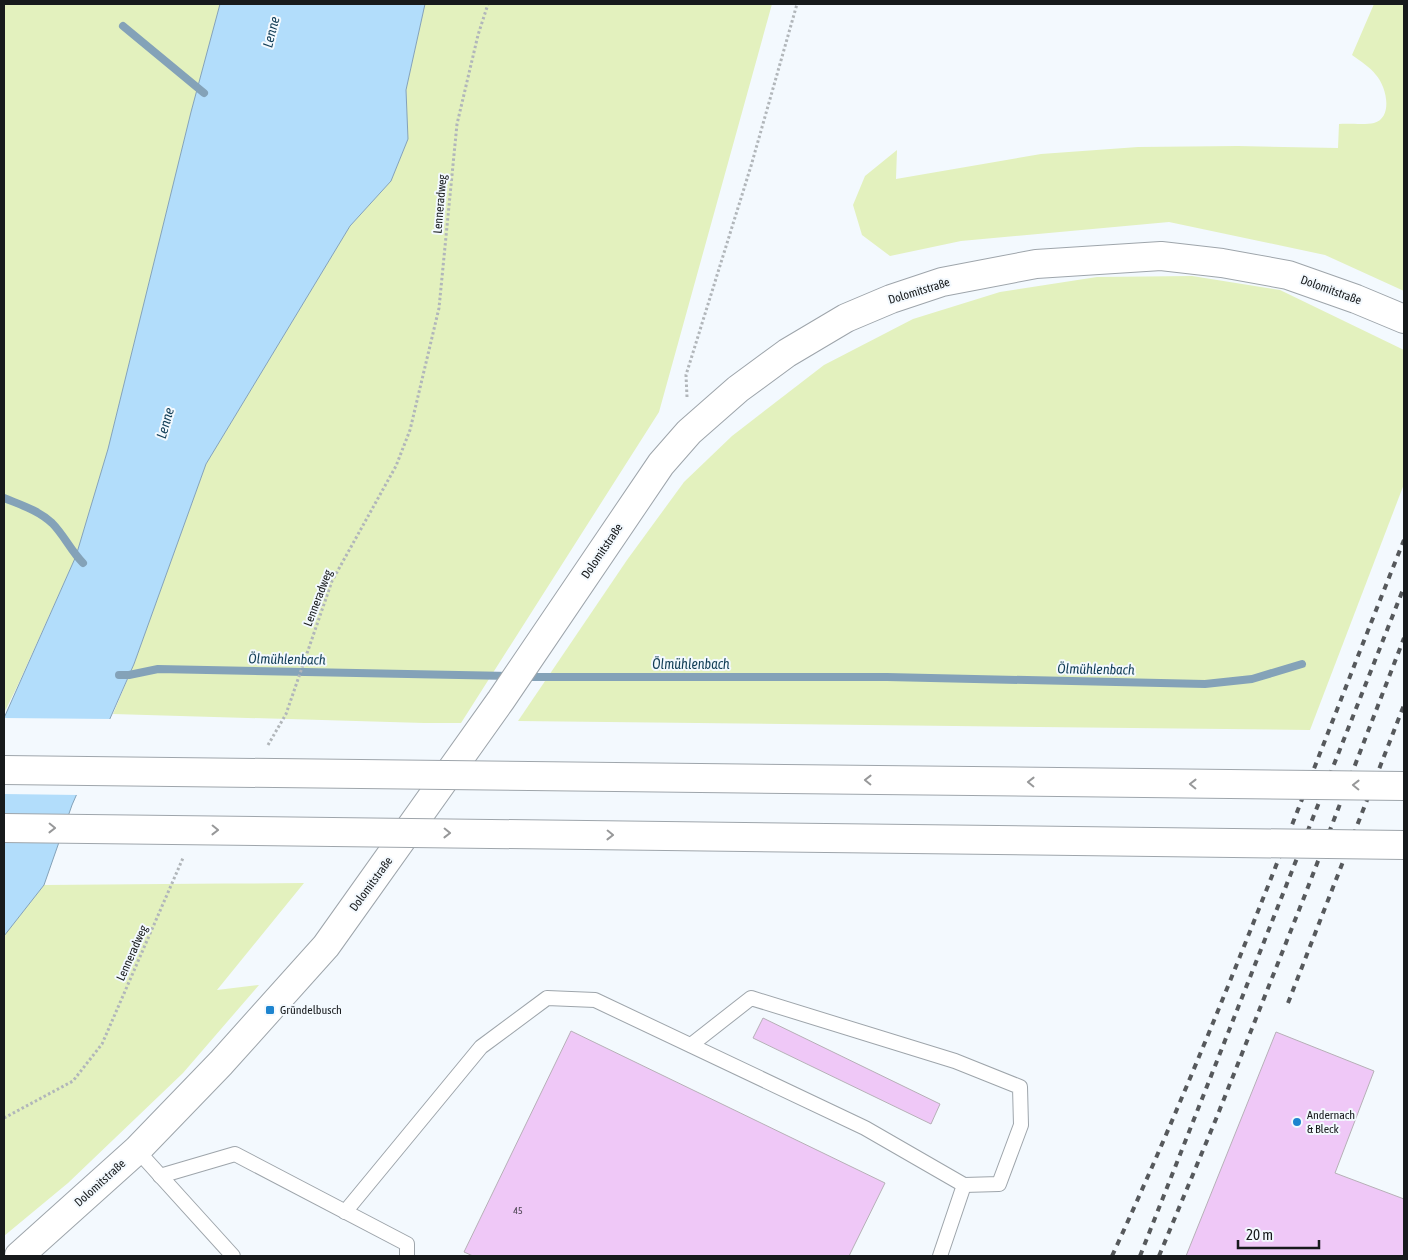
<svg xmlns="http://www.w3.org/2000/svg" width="1408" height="1260" viewBox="0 0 1408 1260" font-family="'Asap Condensed',sans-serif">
<rect width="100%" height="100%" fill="#f3f9fe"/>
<g fill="#e3f1be">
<polygon points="4,4 220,4 191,112 108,449 76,556 17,687 4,713"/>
<polygon points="425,4 772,4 659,412 461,723 424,723 113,714 134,664 206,464 350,226 391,181 408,139 406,90"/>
<path d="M1374 4H1404V291L1325 255 1169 222 961 241 890 256 862 235 853 205 865 176 897 150 896 179 1041 154 1138 147 1238 146 1338 148 1339 124C1348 123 1365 125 1374 123 1394 117 1386 86 1376 75 1370 67 1360 61 1352 55Z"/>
<polygon points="1192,276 1280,290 1404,350 1404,484 1310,730 518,721 627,560 684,482 732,436 824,365 913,319 1000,292 1097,277"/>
<polygon points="304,883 217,990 259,985 183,1073 68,1183 4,1236 4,936 44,885"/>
</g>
<polygon fill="#b2ddfb" stroke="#84a2b8" points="220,4 425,4 406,90 408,139 391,181 350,226 206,464 134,664 72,805 44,885 4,936 4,718 76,556 108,449 191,112"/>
<polygon fill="#f3f9fe" points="4,718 113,719 79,795 4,794"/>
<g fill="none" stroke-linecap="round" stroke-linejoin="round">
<g stroke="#84a2b8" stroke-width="8">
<polyline points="123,26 204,93"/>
<path d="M4 498C21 505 38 510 52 523 64 535 71 551 83 563"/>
<polyline points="119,675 129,675 158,669 510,676"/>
<polyline points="524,677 887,677 1205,684 1252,679 1302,664"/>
</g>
</g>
<g fill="#efc8f7" stroke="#b6b0b7">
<polygon points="763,1018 940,1104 931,1124 753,1038"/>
<polygon points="571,1031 885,1183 849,1256 473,1256 464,1252"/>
<polygon points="1276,1032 1374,1071 1335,1173 1404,1199 1404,1256 1186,1256"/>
</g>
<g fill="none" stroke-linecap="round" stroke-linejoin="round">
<g stroke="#9ea5ab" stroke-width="16">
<g id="service">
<polyline points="691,1045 751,998 955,1061 1020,1087 1021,1125 999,1184 964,1185"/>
<polyline points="137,1150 233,1256"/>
<polyline points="160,1176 235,1154 407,1244 407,1256"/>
<polyline points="345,1212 481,1047 547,998 595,1000 865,1128 964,1185 940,1256"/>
</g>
</g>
<g stroke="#9ea5ab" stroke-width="30">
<polyline id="tertiary" points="19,1256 137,1150 221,1063 326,946 501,700 661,464 689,432 738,389 787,353 846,318 891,299 942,282 1036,264 1161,256 1222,263 1288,275 1356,299 1404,319"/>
</g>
<g stroke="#b1b6ba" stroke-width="3" stroke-dasharray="2.5 2.5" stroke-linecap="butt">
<polyline points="687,397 686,375 751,166 797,4"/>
<polyline points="268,745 286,714 332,581 396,466 410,430 439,308 457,124 478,35 488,4"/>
<polyline points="4,1118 73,1081 102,1044 183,858"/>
</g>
<use href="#service" stroke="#fff" stroke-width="14"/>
<use href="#tertiary" stroke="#fff" stroke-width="28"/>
<g stroke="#56595c" stroke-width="4" stroke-dasharray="6 6" stroke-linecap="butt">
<polyline points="1288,1003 1404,705"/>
<path d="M1112 1256C1220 1022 1308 779 1404 540"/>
<polyline points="1140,1256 1404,587"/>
<polyline points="1159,1256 1216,1119 1303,900 1404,638"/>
</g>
<g stroke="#9ea5ab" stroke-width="30" stroke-linecap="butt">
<g id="motorway-bridge">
<polyline points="4,770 1404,786"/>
<polyline points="4,828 1404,845"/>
</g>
</g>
<use href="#motorway-bridge" stroke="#fff" stroke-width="28"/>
</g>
<defs><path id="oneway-chevron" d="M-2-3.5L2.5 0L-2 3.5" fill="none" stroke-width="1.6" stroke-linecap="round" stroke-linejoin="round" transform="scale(1.25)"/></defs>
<g stroke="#979899">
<use href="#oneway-chevron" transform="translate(868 780) rotate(-179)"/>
<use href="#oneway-chevron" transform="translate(1031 782) rotate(-179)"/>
<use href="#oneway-chevron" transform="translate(1193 784) rotate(-179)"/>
<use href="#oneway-chevron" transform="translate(1356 785) rotate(-179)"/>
<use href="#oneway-chevron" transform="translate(52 828) rotate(1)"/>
<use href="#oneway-chevron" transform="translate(215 830) rotate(1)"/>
<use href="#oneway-chevron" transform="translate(447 833) rotate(1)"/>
<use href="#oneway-chevron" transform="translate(610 835) rotate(1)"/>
</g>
<g fill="#1d84cf" stroke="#f3f9fe" stroke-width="2">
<rect x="265" y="1005" width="10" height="10" rx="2.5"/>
<circle cx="1297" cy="1122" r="5"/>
</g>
<g text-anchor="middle" stroke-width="4" stroke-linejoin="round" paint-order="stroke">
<g font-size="10" fill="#4d4653">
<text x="518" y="1214">45</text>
</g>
<g font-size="12" fill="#171a1c" stroke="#f3f9fe">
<text transform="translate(440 204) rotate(-85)" y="4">Lenneradweg</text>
<text transform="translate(1331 290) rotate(20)" y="4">Dolomitstraße</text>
<text transform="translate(919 291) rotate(-17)" y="4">Dolomitstraße</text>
<text transform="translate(602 551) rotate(-56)" y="4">Dolomitstraße</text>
<text transform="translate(318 598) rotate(-69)" y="4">Lenneradweg</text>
<text transform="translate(371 884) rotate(-54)" y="4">Dolomitstraße</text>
<text transform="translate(132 953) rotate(-66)" y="4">Lenneradweg</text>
<text transform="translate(100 1183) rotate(-42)" y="4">Dolomitstraße</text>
</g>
<g font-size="12" fill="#171a1c" stroke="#f3f9fe" text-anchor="start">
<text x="280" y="1014">Gründelbusch</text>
<text x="1307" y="1119">Andernach<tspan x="1307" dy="14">&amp; Bleck</tspan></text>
</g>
<g font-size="14" font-style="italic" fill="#113d56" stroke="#f3f9fe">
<text transform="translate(271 32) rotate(-76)" y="5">Lenne</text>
<text transform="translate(165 423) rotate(-74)" y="5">Lenne</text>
<text transform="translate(287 659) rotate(1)" y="5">Ölmühlenbach</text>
<text x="691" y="669">Ölmühlenbach</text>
<text transform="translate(1096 669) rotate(1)" y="5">Ölmühlenbach</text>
</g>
</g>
<rect width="1408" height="1260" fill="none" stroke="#171a1c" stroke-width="10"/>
<path d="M1238 1240v8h81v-8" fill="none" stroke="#171a1c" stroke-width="2.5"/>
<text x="1246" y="1240" font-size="15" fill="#171a1c" stroke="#f3f9fe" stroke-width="4" paint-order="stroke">20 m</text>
</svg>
